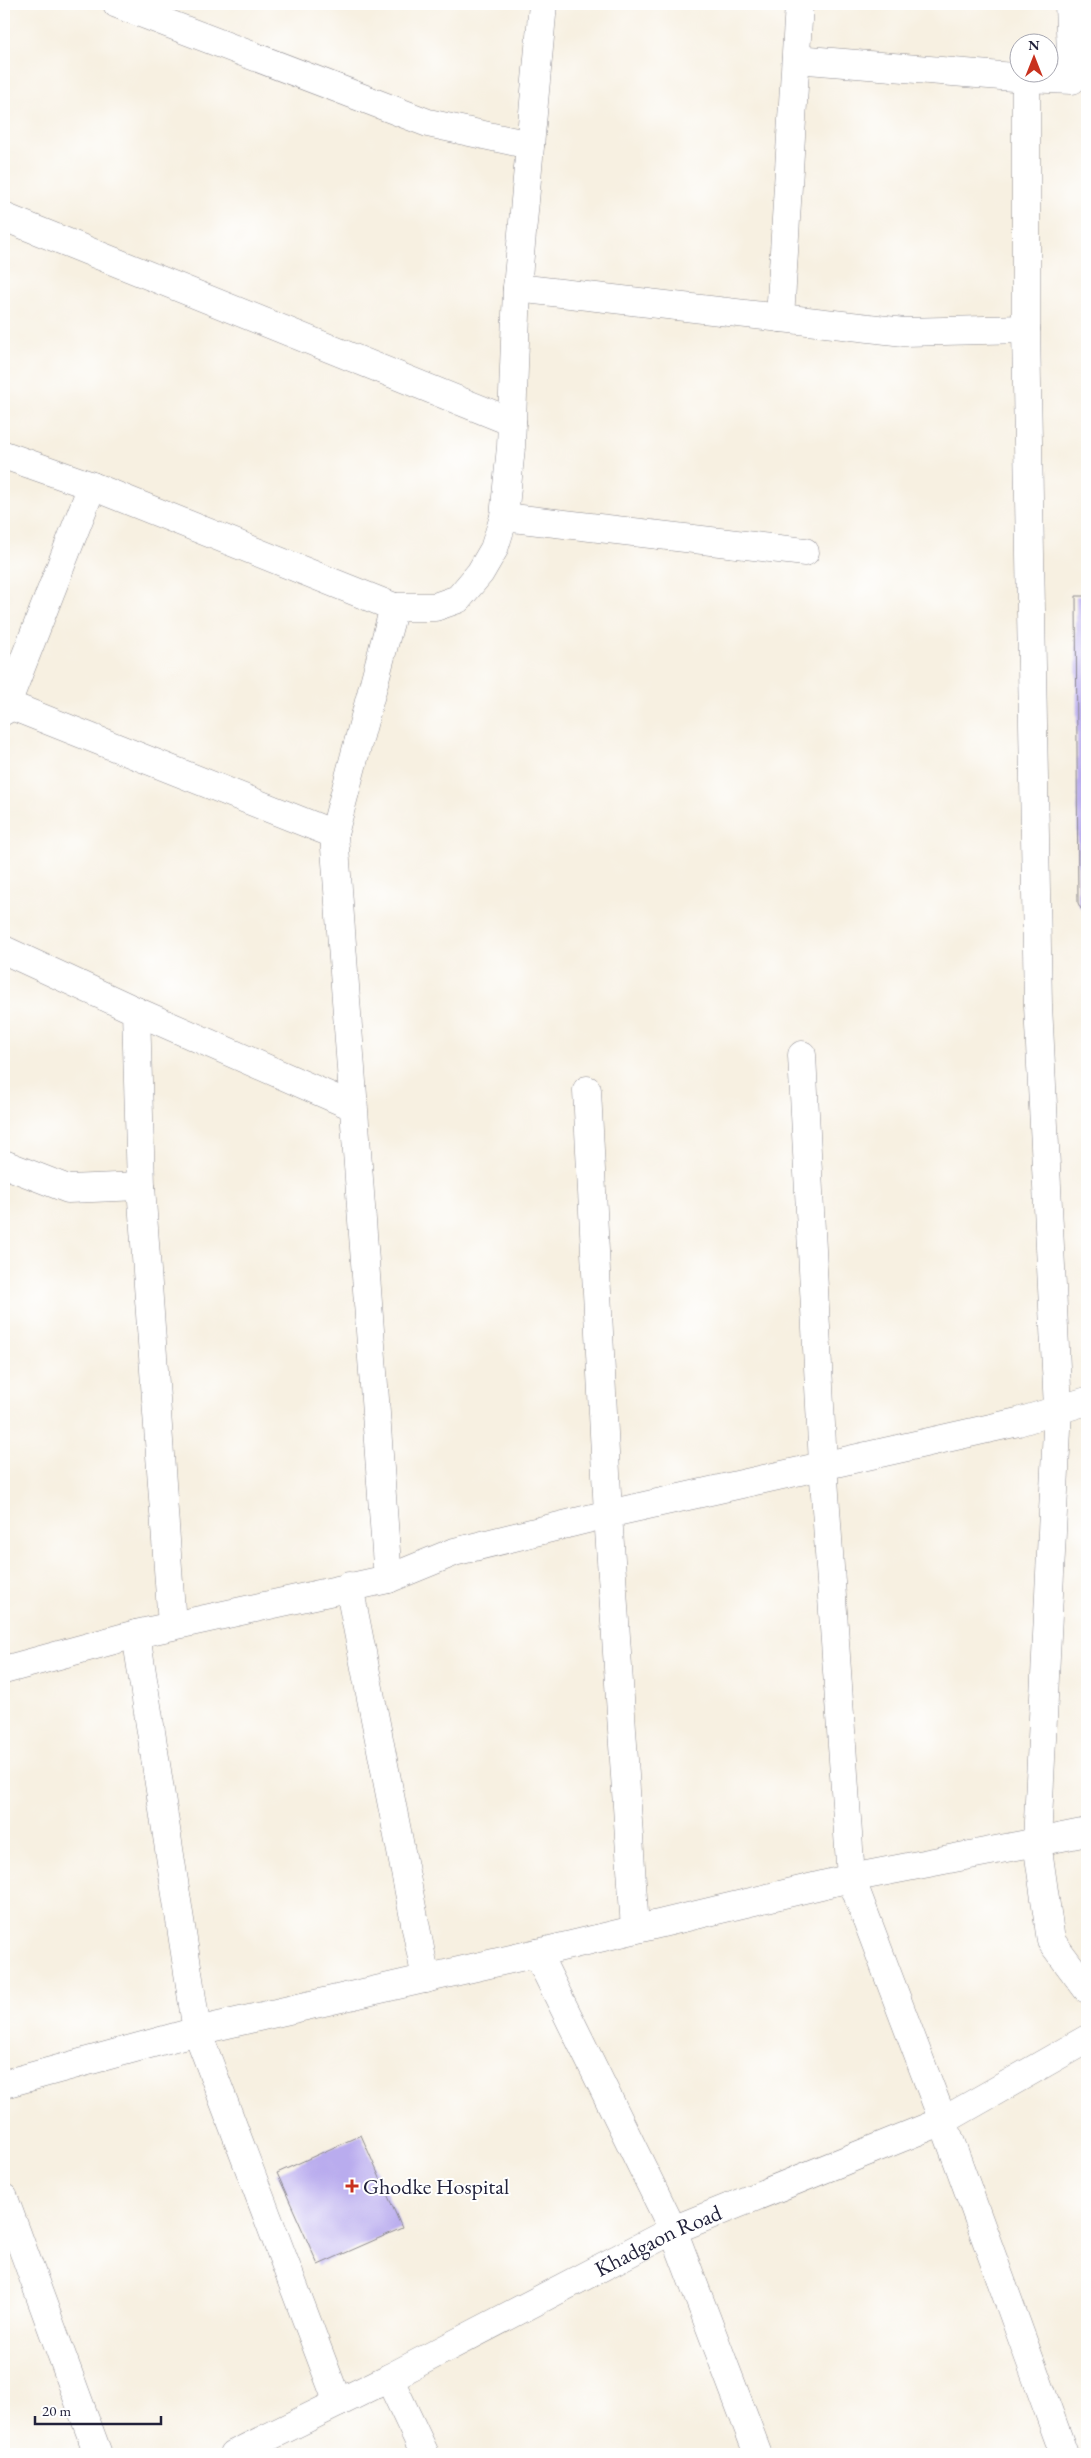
<svg xmlns="http://www.w3.org/2000/svg" width="1091" height="2458" viewBox="0 0 1091 2458" font-family="'EB Garamond',serif">
<rect width="100%" height="100%" fill="#fff"/>
<filter id="ink" filterUnits="userSpaceOnUse"><feTurbulence type="fractalNoise" baseFrequency=".02" numOctaves="2"/><feDisplacementMap in="SourceGraphic" scale="10" xChannelSelector="R" yChannelSelector="G"/><feConvolveMatrix kernelMatrix="1 2 1 2 8 2 1 2 1" color-interpolation-filters="sRGB"/></filter>
<filter id="wash" filterUnits="userSpaceOnUse"><feTurbulence type="fractalNoise" baseFrequency=".0096" numOctaves="4" result="noise"/><feDisplacementMap in="SourceGraphic" scale="20" xChannelSelector="R" yChannelSelector="G"/><feGaussianBlur stdDeviation="1.12" result="paint"/><feColorMatrix in="noise" values="0 0 0 0 0 0 0 0 0 0 0 0 0 0 0 0 0 1.4 0 .05"/><feComposite in="paint" operator="in"/></filter>
<g filter="url(#wash)">
<rect width="100%" height="100%" fill="#f7f0e1"/>
<g id="blocks">
<g fill="#b9acee">
<polygon points="1076,596 1087,596 1087,909 1081,909 1078,903"/>
<polygon points="361,2135 402,2228 318,2265 277,2173"/>
</g>
</g>
</g>
<g filter="url(#ink)">
<use href="#blocks" fill-opacity="0" stroke="#8c898e" stroke-width="1"/>
<g fill="none" stroke-linecap="round" stroke-linejoin="round">
<g stroke="#8c898e" stroke-width="29">
<g id="minor">
<polyline points="117,4 428,123 530,145"/>
<polyline points="543,4 517,288 904,332 1026,329"/>
<polyline points="1069,4 1072,80 1026,78 1026,329 1038,1005 1058,1408 1037,1842 1087,1832"/>
<polyline points="796,59 1026,78"/>
<polyline points="4,217 512,422"/>
<polyline points="780,318 799,4"/>
<polyline points="4,455 92,486 394,607 334,834 388,1579"/>
<polyline points="504,517 805,552"/>
<polyline points="394,607 435,607 458,599 480,573 494,549 504,517 511,447 517,288"/>
<polyline points="4,703 334,834"/>
<polyline points="4,711 92,486"/>
<polyline points="4,950 136,1011 141,1186 172,1625"/>
<polyline points="136,1011 352,1106"/>
<polyline points="802,1055 823,1464 851,1878 1037,1842 1051,1941 1087,1989"/>
<polyline points="587,1090 608,1514 635,1929"/>
<polyline points="4,1164 68,1189 141,1186"/>
<polyline points="349,1586 426,1979"/>
<polyline points="136,1634 197,2031 537,1953 673,2230 758,2454"/>
<polyline points="4,1670 136,1634 388,1579 454,1552 608,1514 1018,1422 1087,1401"/>
<polyline points="537,1953 851,1878 943,2121 1064,2454"/>
<polyline points="4,2084 197,2031 338,2403"/>
<polyline points="4,2198 98,2454"/>
<polyline points="389,2378 425,2454"/>
</g>
</g>
<g stroke="#8c898e" stroke-width="29">
<g id="tertiary">
<path id="s1" d="M234 2454 389 2378 673 2230 943 2121 1087 2039"/>
</g>
</g>
<use href="#minor" stroke="#fff" stroke-width="28"/>
<use href="#tertiary" stroke="#fff" stroke-width="28"/>
</g>
</g>
<path fill="#c8321e" stroke="#fff" stroke-width="2" d="M349.5 2178.5h5v5h5v5h-5v5h-5v-5h-5v-5h5z"/>
<g text-anchor="middle" stroke-width="4" stroke-linejoin="round" paint-order="stroke">
<g font-size="22" fill="#22223b" stroke="#fff" text-anchor="start">
<text x="363" y="2194">Ghodke Hospital</text>
</g>
<g font-size="22" fill="#22223b" stroke="#fff">
<text dy="8" stroke="none"><textPath href="#s1" startOffset="475">Khadgaon Road</textPath></text>
</g>
</g>
<rect width="1091" height="2458" fill="none" stroke="#fff" stroke-width="20"/>
<g transform="translate(1034 58)"><circle r="24" fill="#ffffff" stroke="#a7a7b1"/>
<path d="M0-4L9 19L0 12L-9 19Z" fill="#c8321e"/>
<text y="-8" font-size="14" font-weight="bold" text-anchor="middle" fill="#22223b">N</text>
</g>
<path d="M35 2416v8h126v-8" fill="none" stroke="#22223b" stroke-width="2.5"/>
<text x="42" y="2416" font-size="15" fill="#22223b" stroke="#ffffff" stroke-width="4" paint-order="stroke">20 m</text>
</svg>
